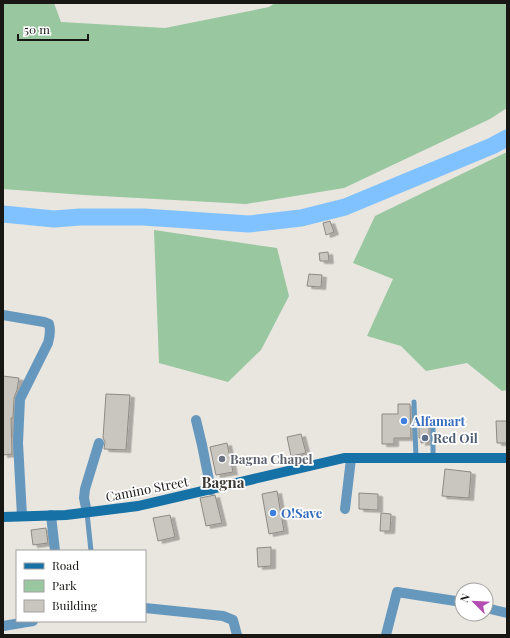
<svg xmlns="http://www.w3.org/2000/svg" width="510" height="638" viewBox="0 0 510 638" font-family="'Playfair Display',serif">
<defs>
<filter id="shadow"><feDropShadow dx="4.5" dy="2.5" stdDeviation="0" flood-color="#0004"/></filter>
</defs>
<rect width="100%" height="100%" fill="#e9e5df"/>
<g fill="#98c7a0">
<polygon points="3,3 54,3 61,22 165,28 269,7 275,3 507,3 507,108 490,119 344,188 246,204 84,195 3,189"/>
<polygon points="507,152 507,390 502,391 467,363 426,371 401,346 367,336 393,279 353,263 375,216"/>
<polygon points="154,230 277,248 289,296 261,350 228,382 159,363"/>
</g>
<g fill="none" stroke-linecap="round" stroke-linejoin="round">
<polyline stroke="#80c2ff" stroke-width="17" points="3,214 54,219 80,217 143,217 249,224 301,218 345,207 492,146 507,138"/>
</g>
<g fill="#c9c5bf" stroke="#8d8a84" filter="url(#shadow)">
<polygon points="330,221 334,232 326,235 323,223"/>
<polygon points="328,252 329,261 320,261 319,253"/>
<polygon points="309,274 322,275 321,287 307,286"/>
<polygon points="3,376 19,378 17,390 14,398 13,418 11,418 12,454 3,455"/>
<polygon points="106,394 130,395 126,450 104,449 105,442 103,438"/>
<polygon points="398,404 410,404 411,438 394,438 394,444 382,444 382,414 398,414"/>
<polygon points="496,421 507,421 507,443 497,443"/>
<polygon points="429,423 429,442 421,443 421,438 419,438 419,424"/>
<polygon points="301,434 306,453 291,456 287,437"/>
<polygon points="227,443 233,472 216,475 210,447"/>
<polygon points="445,469 471,472 469,498 442,496"/>
<polygon points="277,491 284,531 269,534 262,494"/>
<polygon points="359,493 378,494 378,510 359,509"/>
<polygon points="215,495 222,523 206,526 200,498"/>
<polygon points="381,513 391,514 390,531 380,531"/>
<polygon points="170,515 175,537 158,541 153,518"/>
<polygon points="46,528 48,543 33,545 31,530"/>
<polygon points="271,547 271,566 258,567 257,548"/>
</g>
<g fill="none" stroke-linecap="round" stroke-linejoin="round">
<g stroke="#6698bd" stroke-width="5">
<polyline points="414,402 416,458"/>
<polyline points="433,423 433,458"/>
<polyline points="87,513 91,551"/>
</g>
<g stroke="#6698bd" stroke-width="10">
<path d="M3 315 44 322 49 324C51 331 50 336 48 343L20 399 18 443 22 516"/>
<polyline points="196,420 202,445 211,490"/>
<polyline points="345,509 351,459"/>
<polyline points="87,513 84,498 85,489 99,443"/>
<polyline points="51,515 55,551"/>
<polyline points="145,608 223,616 233,620 237,635"/>
<polyline points="486,608 507,613"/>
<polyline points="3,626 33,621"/>
<polyline points="386,635 397,592 462,602"/>
</g>
<polyline stroke="#1571a6" stroke-width="10" points="3,517 66,515 138,506 344,458 507,458"/>
</g>
<g fill="#3f7fe0" stroke="#fff" stroke-width="1.5">
<circle cx="404" cy="421" r="4"/>
<circle cx="273" cy="513" r="4"/>
</g>
<circle fill="#5c6f8a" stroke="#fff" stroke-width="1.5" cx="425" cy="438" r="4"/>
<circle fill="#6b7280" stroke="#fff" stroke-width="1.5" cx="222" cy="459" r="4"/>
<g text-anchor="middle" stroke-width="3.5" stroke-linejoin="round" paint-order="stroke">
<g font-size="13" font-weight="bold" fill="#366cbe" stroke="#fff" text-anchor="start">
<text x="412" y="426">Alfamart</text>
<text x="281" y="518">O!Save</text>
</g>
<g font-size="13" font-weight="bold" fill="#4e5e75" stroke="#fff" text-anchor="start">
<text x="433" y="443">Red Oil</text>
</g>
<g font-size="13" font-weight="bold" fill="#5b616d" stroke="#fff" text-anchor="start">
<text x="230" y="464">Bagna Chapel</text>
</g>
<g font-size="13" fill="#181714" stroke="#fff">
<text transform="translate(147 489) rotate(-11)" y="5">Camino Street</text>
</g>
<g font-size="15" font-weight="bold" fill="#3d3a35" stroke="#fff">
<text x="223" y="488">Bagna</text>
</g>
</g>
<rect width="510" height="638" fill="none" stroke="#181714" stroke-width="8"/>
<rect x="16" y="550" width="130" height="72" fill="#ffffff" stroke="#a3a2a1"/>
<rect x="24" y="563" width="20" height="6" fill="#1571a6" stroke="#a3a2a1"/>
<text x="52" y="570" font-size="12" fill="#181714">Road</text>
<rect x="24" y="580" width="20" height="12" fill="#98c7a0" stroke="#a3a2a1"/>
<text x="52" y="590" font-size="12" fill="#181714">Park</text>
<rect x="24" y="600" width="20" height="12" fill="#c9c5bf" stroke="#a3a2a1"/>
<text x="52" y="610" font-size="12" fill="#181714">Building</text>
<g transform="translate(474 602) rotate(294)"><circle r="19" fill="#ffffff" stroke="#a3a2a1"/>
<path d="M0-3L7 15L0 10L-7 15Z" fill="#b34db1"/>
<text y="-6" font-size="11" font-weight="bold" text-anchor="middle" fill="#181714">N</text>
</g>
<path d="M18 34v6h70v-6" fill="none" stroke="#181714" stroke-width="2"/>
<text x="24" y="34" font-size="12" fill="#181714" stroke="#ffffff" stroke-width="3" paint-order="stroke">50 m</text>
</svg>
